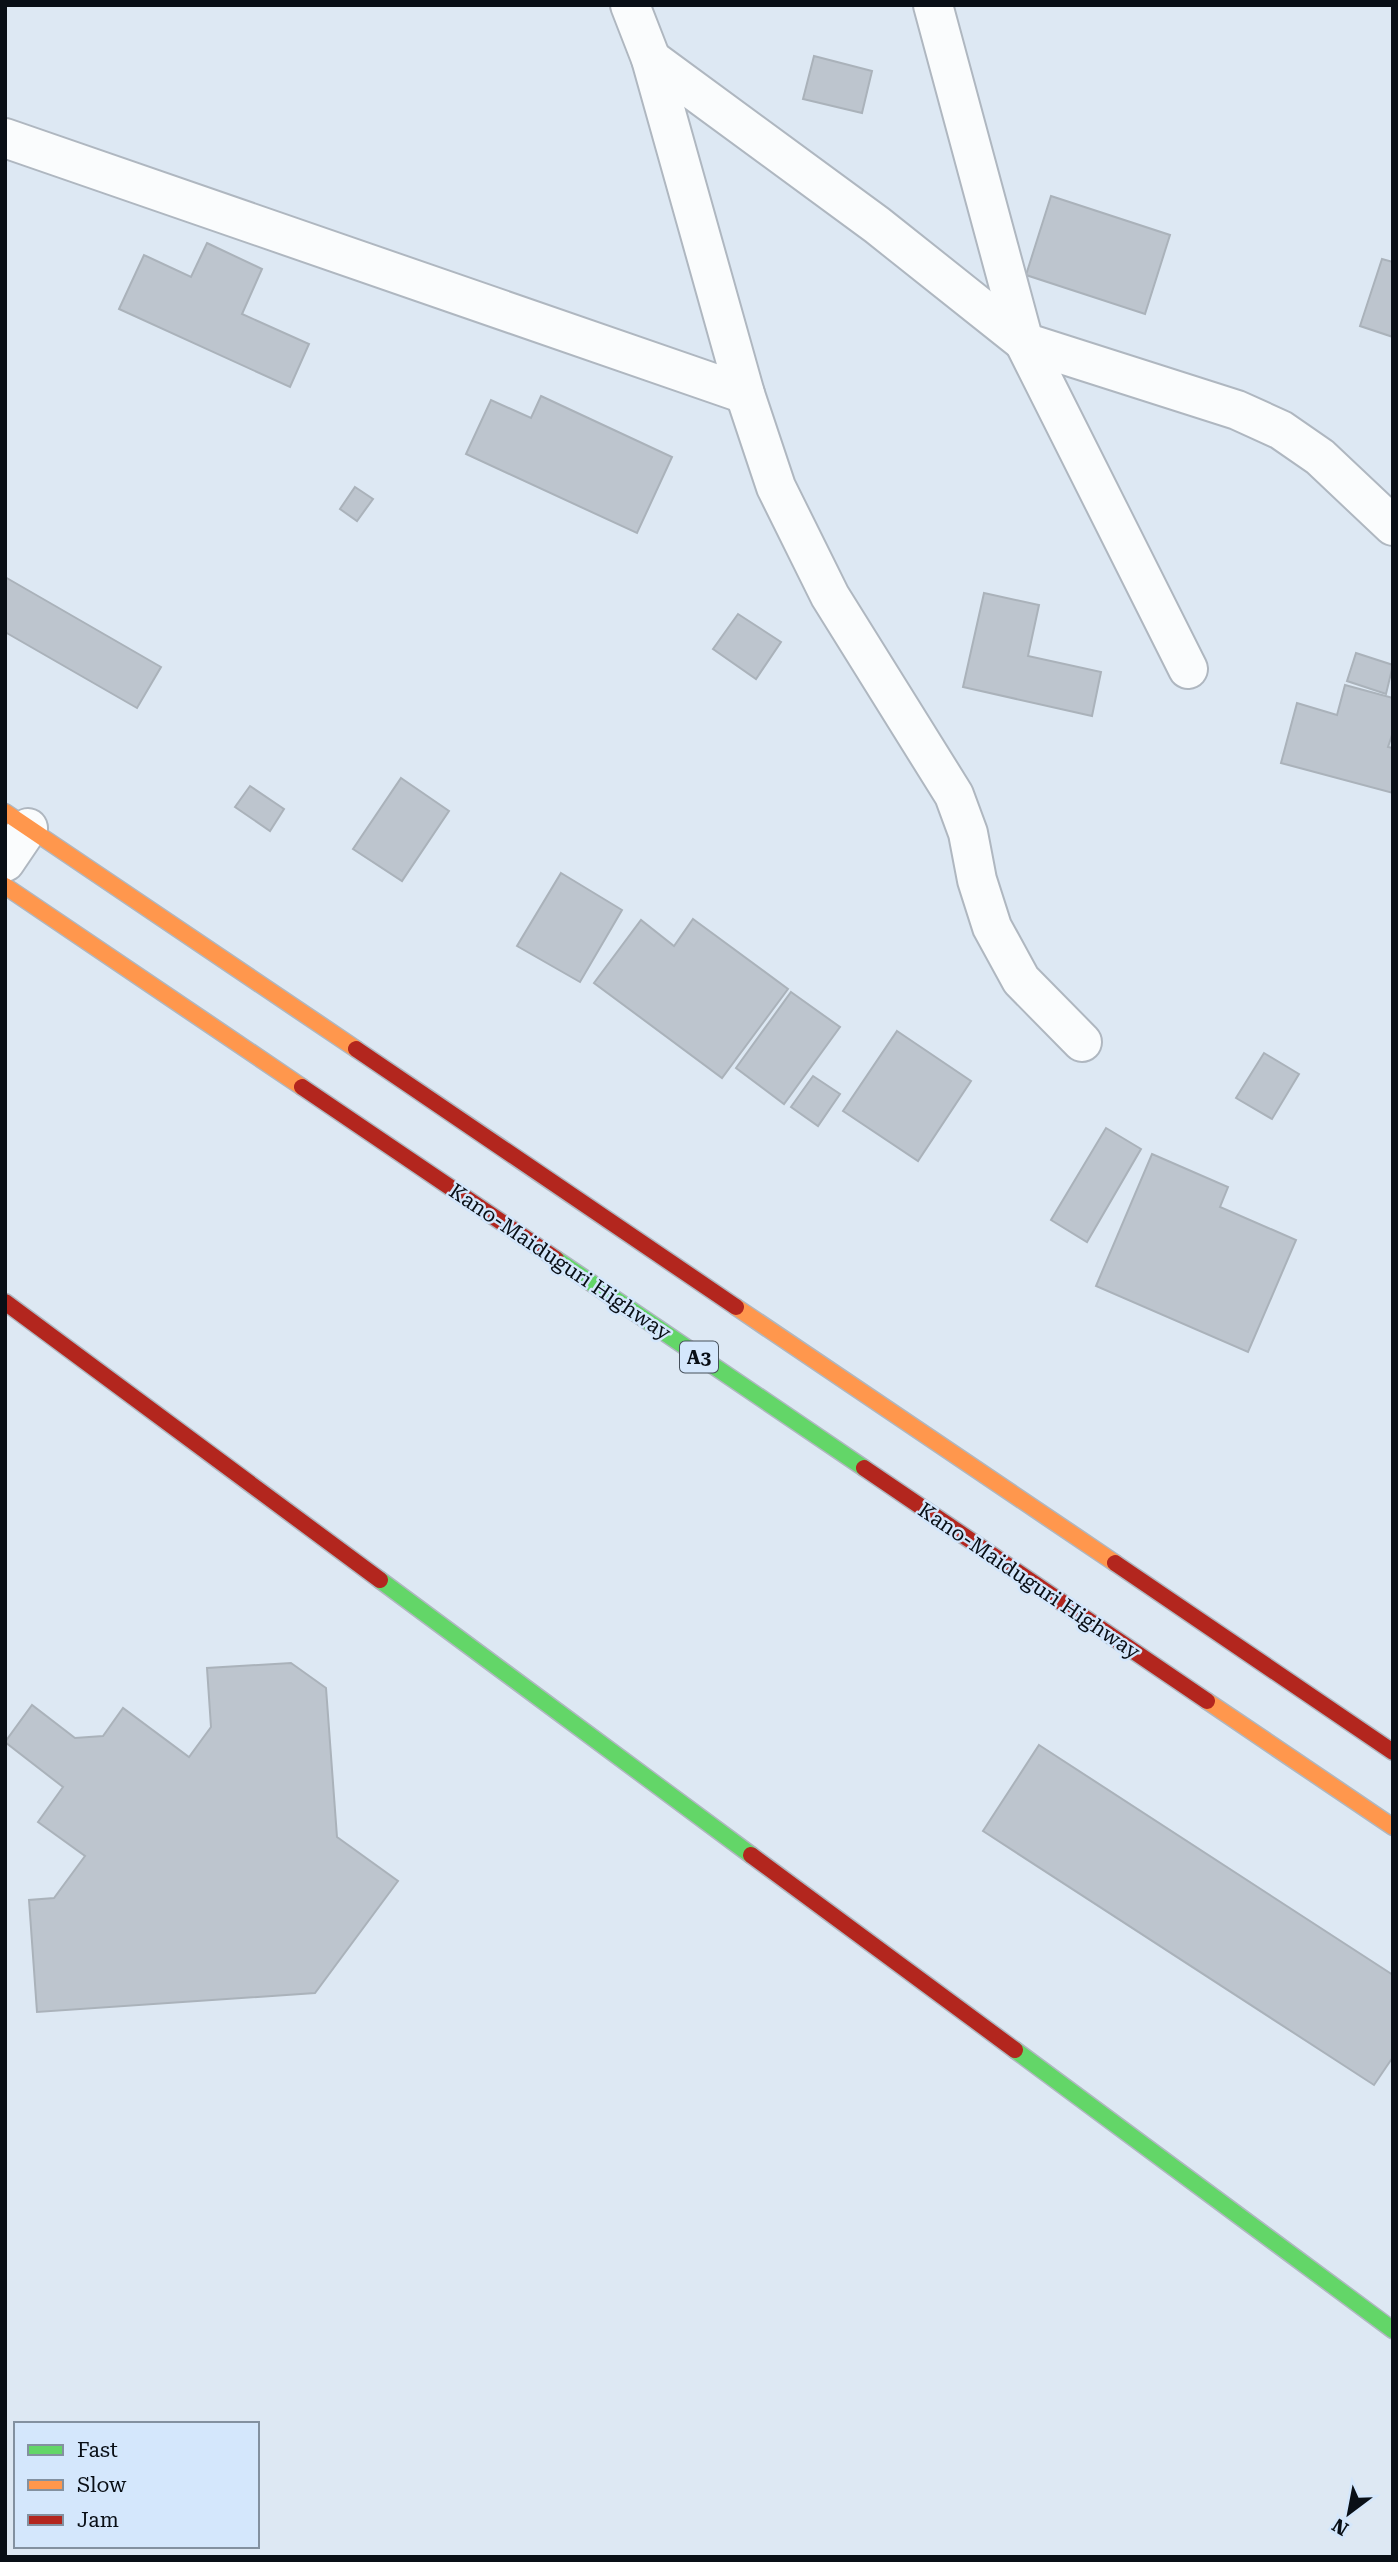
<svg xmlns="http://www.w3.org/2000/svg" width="1398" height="2562" viewBox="0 0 1398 2562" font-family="'Roboto Serif',serif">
<rect width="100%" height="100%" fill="#dde8f3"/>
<g fill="#bdc5ce" stroke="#aab2ba" stroke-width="2">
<polygon points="814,56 872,71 862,113 803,99"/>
<polygon points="1051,196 1170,235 1145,314 1026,275"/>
<polygon points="207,243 262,269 242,314 309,344 290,387 119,309 144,255 191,277"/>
<polygon points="1382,259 1393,262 1393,337 1360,326"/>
<polygon points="541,396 672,457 637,533 466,454 491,400 531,418"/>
<polygon points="355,487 373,499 357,521 340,509"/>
<polygon points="5,577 161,667 137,708 5,632"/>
<polygon points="984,593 1039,605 1028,656 1101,672 1092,716 963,687"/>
<polygon points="738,614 781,642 756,679 713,649"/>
<polygon points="1356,653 1393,665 1386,694 1347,681"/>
<polygon points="1345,685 1393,698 1393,732 1388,747 1393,748 1393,793 1281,763 1297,703 1337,715"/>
<polygon points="401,778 449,811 402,881 353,849"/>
<polygon points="250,786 284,809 270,831 235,807"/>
<polygon points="561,873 622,910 580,982 517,946"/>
<polygon points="693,919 788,989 722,1078 594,983 641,920 674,946"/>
<polygon points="791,992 840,1027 784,1104 736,1068"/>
<polygon points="897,1031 971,1081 918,1161 843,1111"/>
<polygon points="1264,1053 1299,1074 1272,1119 1236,1098"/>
<polygon points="813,1076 840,1094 818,1126 791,1107"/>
<polygon points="1106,1128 1141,1149 1087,1242 1051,1220"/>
<polygon points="1152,1154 1228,1187 1220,1207 1296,1240 1248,1352 1096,1286"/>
<polygon points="291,1663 326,1688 337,1837 398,1881 315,1993 37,2012 29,1900 54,1898 85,1856 38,1822 63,1787 5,1742 32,1705 75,1738 103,1736 123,1708 189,1757 211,1727 207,1668"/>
<polygon points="1039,1745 1393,1975 1393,2057 1374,2085 983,1831"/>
</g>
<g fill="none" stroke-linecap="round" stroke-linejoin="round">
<g stroke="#afb7c0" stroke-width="42">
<g id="street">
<polyline points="630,5 651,59 745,394 776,487 830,596 954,795 968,833 977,880 992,927 1021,980 1082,1042"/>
<polyline points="933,5 1024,342 1188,669"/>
<polyline points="651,59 877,225 1024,342 1237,410 1281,430 1320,457 1393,526"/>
<polyline points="5,138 745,394"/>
<polyline points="5,862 28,828"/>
</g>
</g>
<g stroke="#afb7c0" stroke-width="19">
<g id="fast">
<polyline points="556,1259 864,1468"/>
<polyline points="380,1580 751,1855"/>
<polyline points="1015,2050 1393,2330"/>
</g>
</g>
<g stroke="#afb7c0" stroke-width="19">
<g id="slow">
<polyline points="5,812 356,1049"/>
<polyline points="5,886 302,1087"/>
<polyline points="736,1307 1115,1563"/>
<polyline points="1207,1701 1393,1827"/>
</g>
</g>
<g stroke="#afb7c0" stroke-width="19">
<g id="jam">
<polyline points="356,1049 736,1307"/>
<polyline points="302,1087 556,1259"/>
<polyline points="5,1302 380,1580"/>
<polyline points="864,1468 1207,1701"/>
<polyline points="1115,1563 1393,1752"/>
<polyline points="751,1855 1015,2050"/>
</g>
</g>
<use href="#street" stroke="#fafcfd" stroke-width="38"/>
<use href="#fast" stroke="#63d668" stroke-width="16"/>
<use href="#slow" stroke="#ff974d" stroke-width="16"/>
<use href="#jam" stroke="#b3261e" stroke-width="16"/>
</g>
<g text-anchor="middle" stroke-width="5" stroke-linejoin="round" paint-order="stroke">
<rect fill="#d4e7fc" stroke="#46505b" stroke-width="2" x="680" y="1341.5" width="38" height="31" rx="5"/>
<g font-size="19" font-weight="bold" fill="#090f16">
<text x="699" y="1364">A3</text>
</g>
<g font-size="21" fill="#090f16" stroke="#d4e7fc">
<text transform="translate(560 1262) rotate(34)" y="7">Kano-Maiduguri Highway</text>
<text transform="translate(1029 1581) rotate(34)" y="7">Kano-Maiduguri Highway</text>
</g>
</g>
<rect width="1398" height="2562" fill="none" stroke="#090f16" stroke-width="14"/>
<rect x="14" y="2422" width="245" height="126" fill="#d4e7fc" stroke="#8391a0" stroke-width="2"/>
<rect x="28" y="2445" width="35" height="10" fill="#63d668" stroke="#8391a0" stroke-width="2"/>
<text x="77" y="2457" font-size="21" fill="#090f16">Fast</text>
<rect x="28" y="2480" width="35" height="10" fill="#ff974d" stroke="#8391a0" stroke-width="2"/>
<text x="77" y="2492" font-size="21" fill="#090f16">Slow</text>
<rect x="28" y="2515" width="35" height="10" fill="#b3261e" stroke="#8391a0" stroke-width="2"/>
<text x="77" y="2527" font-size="21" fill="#090f16">Jam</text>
<g transform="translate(1349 2513) rotate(212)" stroke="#d4e7fc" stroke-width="5" paint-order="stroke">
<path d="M0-5L12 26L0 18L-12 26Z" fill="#090f16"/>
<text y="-10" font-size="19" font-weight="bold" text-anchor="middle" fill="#090f16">N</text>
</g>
</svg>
